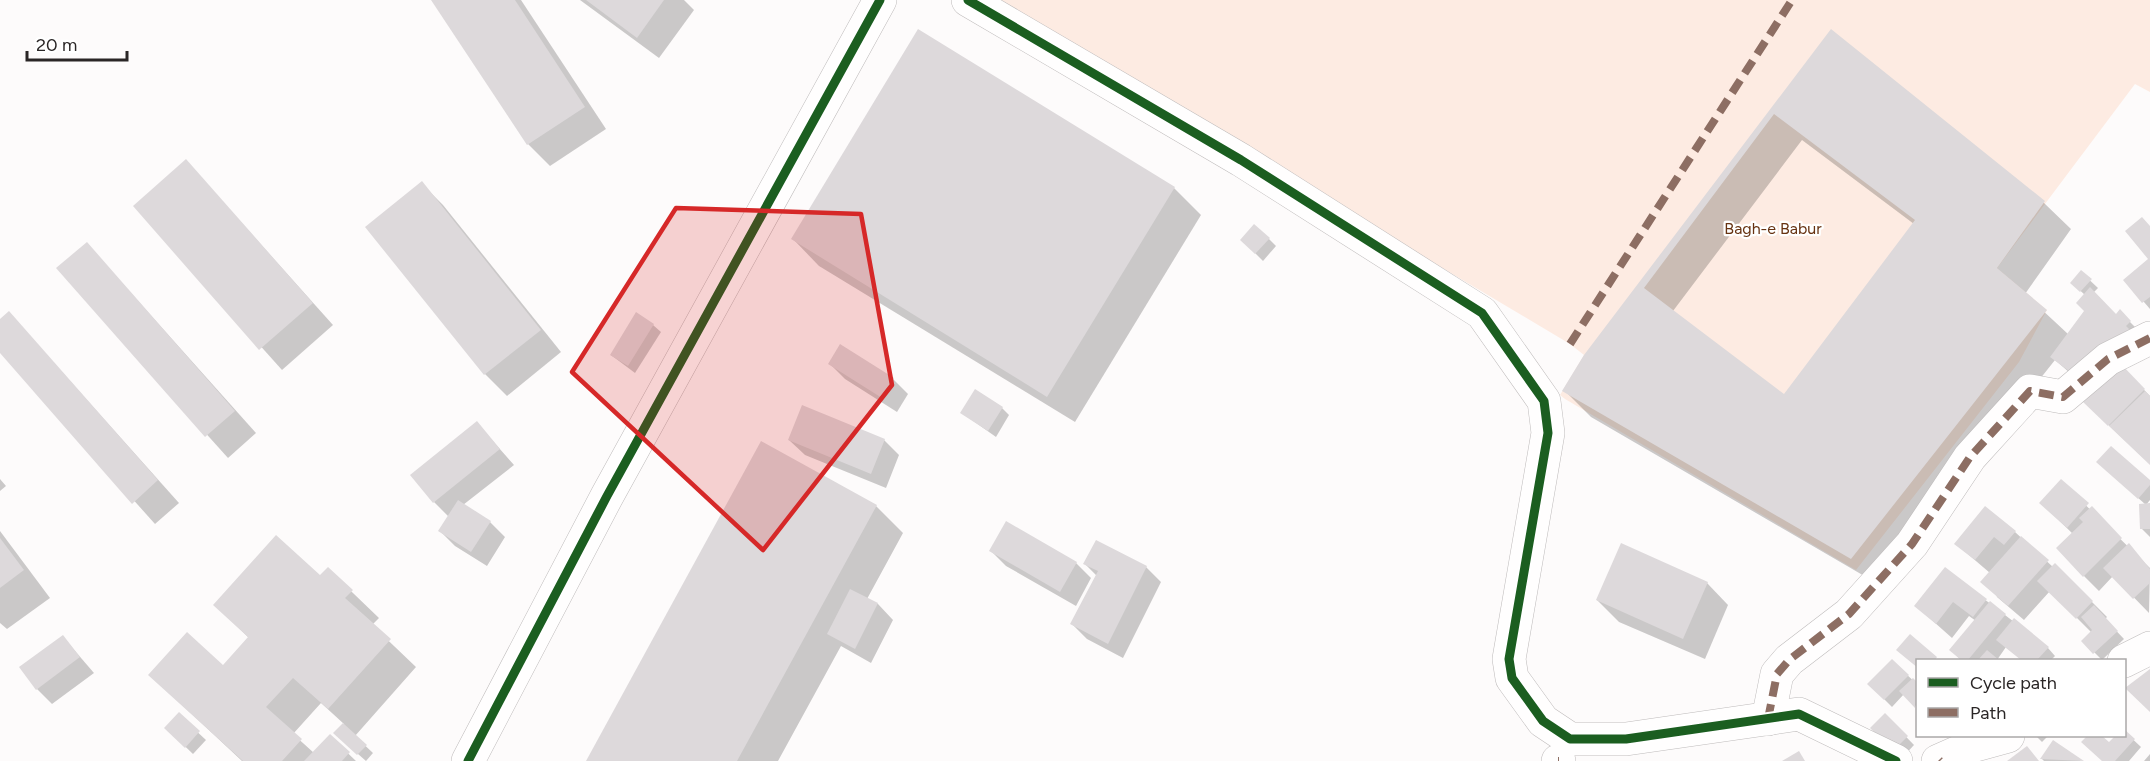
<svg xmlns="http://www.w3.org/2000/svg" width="2150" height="761" viewBox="0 0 2150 761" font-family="Figtree,sans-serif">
<rect width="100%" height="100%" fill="#fdfbfb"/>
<polygon fill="#fdebe2" points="992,0 2150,0 2150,92 2135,84 1997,268 2047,310 2019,362 1856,570 1565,399 1560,395 1584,355 1570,344"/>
<g fill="#0003" fill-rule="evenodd">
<polygon points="433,0 521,0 606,129 550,166 528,144"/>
<polygon points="580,0 684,0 694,10 659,58"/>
<path d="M1832 31 2044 203 2071 229 2025 294 2068 334 2085 311V295L2072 283 2081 272 2098 288 2093 293 2116 316 2120 312 2145 337 2085 386 2055 360 1878 584 1591 417 1564 390ZM1802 140 1914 224 1784 396 1673 311Z"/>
<polygon points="919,32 1174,188 1201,215 1075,422 819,266 793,239"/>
<polygon points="186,161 333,325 282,370 135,206"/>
<polygon points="421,183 443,205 561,352 507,396 485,374 367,227"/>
<polygon points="1269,239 1276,246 1263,261 1242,240"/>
<polygon points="87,244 256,433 228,458 58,269"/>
<polygon points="2150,260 2150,309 2125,280"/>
<polygon points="9,313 179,503 155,524 0,351 0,321"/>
<polygon points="653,325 661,332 635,373 611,355"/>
<polygon points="830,364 893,379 908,394 897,412 845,379"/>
<polygon points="2120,365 2150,396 2150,464 2099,416"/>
<polygon points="1002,408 1009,415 996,437 962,413"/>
<polygon points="477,423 514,465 463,505 490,522 505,537 487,566 455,546 440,531 449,517 434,502"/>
<polygon points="789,440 884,440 899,455 886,488 805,455"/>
<polygon points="2106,469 2150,482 2150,500 2146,505"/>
<polygon points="0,479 6,486 0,491"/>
<polygon points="2061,481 2150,568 2149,613 2113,576 2099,591 2084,576 2073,534 2041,503"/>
<polygon points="2150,505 2150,537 2141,528"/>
<polygon points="876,506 903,533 867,599 878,604 893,620 871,663 841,646 778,761 588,761"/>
<polygon points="0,531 50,598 7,629 0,623"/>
<polygon points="2015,532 2053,567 2055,565 2107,617 2105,619 2124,639 2102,660 2083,641 2092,633 2050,591 2024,620 1997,597 1990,573 1956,544"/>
<polygon points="991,551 1076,563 1091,578 1076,606 1006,566"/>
<polygon points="1085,564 1146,567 1161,582 1123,658 1087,639 1072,624 1097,576"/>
<polygon points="328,569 379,618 372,625 416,667 355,736 373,753 366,761 342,740 344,724 321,703 293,734 314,753 330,736 356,761 242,761 150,675 223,667 249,638 215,605 320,578"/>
<polygon points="1945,569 2048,648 2055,656 2051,660 2022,660 2006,647 1997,660 1961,660 1951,650 1976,621 1969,616 1952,638 1916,606"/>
<polygon points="1707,583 1728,605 1705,659 1619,622 1597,600"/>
<polygon points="63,637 94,673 52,704 37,689"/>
<polygon points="1892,661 1918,685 1918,708 1904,694 1892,707 1869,684"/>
<polygon points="179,715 206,740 193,754 166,728"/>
<polygon points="1885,715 1914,745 1902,758"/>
<polygon points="2124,731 2141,747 2129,761 2104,761 2083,742 2089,736 2100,736 2109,744 2117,736 2124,736"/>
<polygon points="2036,736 2048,736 2042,742"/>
<polygon points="2054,742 2081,761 2044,761 2042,759"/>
<polygon points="2150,754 2150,761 2144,761"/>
</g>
<g fill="#ddd9db" fill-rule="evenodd">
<polygon points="431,0 515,0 585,107 527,145"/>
<polygon points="586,0 664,0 637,38"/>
<polygon points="918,29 1175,187 1047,397 791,239"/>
<path d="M1831 29 2045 201 1997 268 2047 310 1851 559 1562 391 1584 355ZM1774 114 1915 220 1784 394 1644 288Z"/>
<polygon points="186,159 313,303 259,350 133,206"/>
<polygon points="422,181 541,330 484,375 365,227"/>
<polygon points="2142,217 2150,226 2150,297 2142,303 2123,280 2148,259 2125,231"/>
<polygon points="1254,224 1270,238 1255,254 1240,240"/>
<polygon points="87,242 235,411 205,437 56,268"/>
<polygon points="2081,270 2092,279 2080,292 2070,283"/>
<polygon points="2090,287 2116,314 2120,309 2131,321 2126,326 2130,330 2069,371 2050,357 2084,311 2076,303"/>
<polygon points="9,311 158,480 132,504 0,353 0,319"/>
<polygon points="636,312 654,324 628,366 610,355"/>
<polygon points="840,344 894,378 882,398 828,364"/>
<polygon points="2120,363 2145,389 2108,426 2082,401"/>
<polygon points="975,389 1003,407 988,431 960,413"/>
<polygon points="2145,391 2150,396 2150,465 2109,426"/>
<polygon points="802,405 885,439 871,474 788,440"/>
<polygon points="477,421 500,449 433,503 410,475"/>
<polygon points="761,441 877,505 737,761 586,761"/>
<polygon points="2111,446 2150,480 2150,485 2138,499 2096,462"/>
<polygon points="2061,479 2089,503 2067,528 2039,503"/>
<polygon points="458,500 491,521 471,552 438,531"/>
<polygon points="2150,503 2150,529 2140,529 2139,504"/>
<polygon points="1985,506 2016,531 2004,545 1994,537 1975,560 1954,544"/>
<polygon points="2092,506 2122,538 2083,577 2056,548 2083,522 2079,518"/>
<polygon points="1006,521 1077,562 1060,592 989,551"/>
<polygon points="276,535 320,575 328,567 353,590 345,598 391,639 328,709 293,678 266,707 302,739 282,761 243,761 148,675 187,632 223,665 248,637 213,605"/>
<polygon points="2021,536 2049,560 2008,606 1980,582"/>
<polygon points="0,538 24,570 0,588"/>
<polygon points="1096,540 1147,566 1108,644 1070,624 1098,571 1083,564"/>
<polygon points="1621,543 1708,582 1683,639 1596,600"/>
<polygon points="2129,543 2150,569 2150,583 2133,599 2103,568"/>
<polygon points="2055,563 2093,601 2076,619 2037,581"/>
<polygon points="1945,567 1987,599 1973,617 1953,602 1936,624 1914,606"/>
<polygon points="850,589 878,603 855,649 827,634"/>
<polygon points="1990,601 2006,614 1968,660 1961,660 1949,650"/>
<polygon points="2094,605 2118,631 2093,654 2081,641 2092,630 2081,617"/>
<polygon points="2014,618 2049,647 2037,660 2021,660 1996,640"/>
<polygon points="1910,634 1937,657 1935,660 1918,660 1918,668 1896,650"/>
<polygon points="63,635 80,657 36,690 19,667"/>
<polygon points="1987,650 1999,660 1978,660"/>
<polygon points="1892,659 1909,675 1884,700 1867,684"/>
<polygon points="2150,669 2150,712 2125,688"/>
<polygon points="1913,678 1918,683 1915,708 1899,691"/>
<polygon points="179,712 200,731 185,748 164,728"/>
<polygon points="1885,713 1908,736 1893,751 1870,728"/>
<polygon points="343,723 367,745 357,755 333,733"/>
<polygon points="2124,729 2135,739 2115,761 2102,761 2081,742 2087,736 2102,736 2109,742 2115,736 2124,736"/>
<polygon points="330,734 350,752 342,761 304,761"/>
<polygon points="2053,740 2084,761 2040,759"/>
<polygon points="2027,746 2039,761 2007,761"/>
<polygon points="1799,751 1805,761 1782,761"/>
</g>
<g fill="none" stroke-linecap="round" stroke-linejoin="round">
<g stroke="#bebbbb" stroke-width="34">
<g id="street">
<polyline points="968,0 1241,160 1482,313 1544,401 1548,433 1509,659 1512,678 1543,721 1570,739 1626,739 1799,714 1896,761"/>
<polyline points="2124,661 2150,648"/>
<polyline points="1768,719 1777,674 1789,660 1849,614 1912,544 1970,457 2030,391 2063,397 2108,359 2150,338"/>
<polyline points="468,761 607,496 880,0"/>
<polyline points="1558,761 1559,761"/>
<polyline points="1938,761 1972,746 2008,736"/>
</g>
</g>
<use href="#street" stroke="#fffefe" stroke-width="33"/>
<g stroke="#8d6e63" stroke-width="8" stroke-dasharray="15 8" stroke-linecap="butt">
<polyline points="1570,344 1792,0"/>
<polyline points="1768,719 1777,674 1789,660 1849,614 1912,544 1970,457 2030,391 2063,397 2108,359 2150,338"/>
<polyline points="1939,760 1940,761"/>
<polyline points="1558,761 1559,761"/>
</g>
<g stroke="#fff" stroke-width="13">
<g id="cycleway">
<polyline points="968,0 1241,160 1482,313 1544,401 1548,433 1509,659 1512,678 1543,721 1570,739 1626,739 1799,714 1896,761"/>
<polyline points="468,761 607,496 880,0"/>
</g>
</g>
<use href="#cycleway" stroke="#1b5e20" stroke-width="9"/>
</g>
<path fill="#d62828" fill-opacity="0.2" stroke="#d62828" stroke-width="4.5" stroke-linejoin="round" d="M676 208 861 214 892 385 763 550 572 372Z"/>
<g text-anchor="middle" stroke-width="4.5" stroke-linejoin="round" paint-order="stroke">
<g font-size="16" fill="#663211" stroke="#fff">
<text x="1773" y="234">Bagh-e Babur</text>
</g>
</g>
<rect x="1916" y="659" width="210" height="78" fill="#ffffff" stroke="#aaa8a8" stroke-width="1.5"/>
<rect x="1928" y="678" width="30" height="9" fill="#1b5e20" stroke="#aaa8a8" stroke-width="1.5"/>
<text x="1970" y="689" font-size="18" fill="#2a2626">Cycle path</text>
<rect x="1928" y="708" width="30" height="9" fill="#8d6e63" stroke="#aaa8a8" stroke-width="1.5"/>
<text x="1970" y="719" font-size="18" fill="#2a2626">Path</text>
<path d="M27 51v9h100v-9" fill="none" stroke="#2a2626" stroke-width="3"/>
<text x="36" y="51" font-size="18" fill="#2a2626" stroke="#ffffff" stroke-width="4.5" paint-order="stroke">20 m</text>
</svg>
